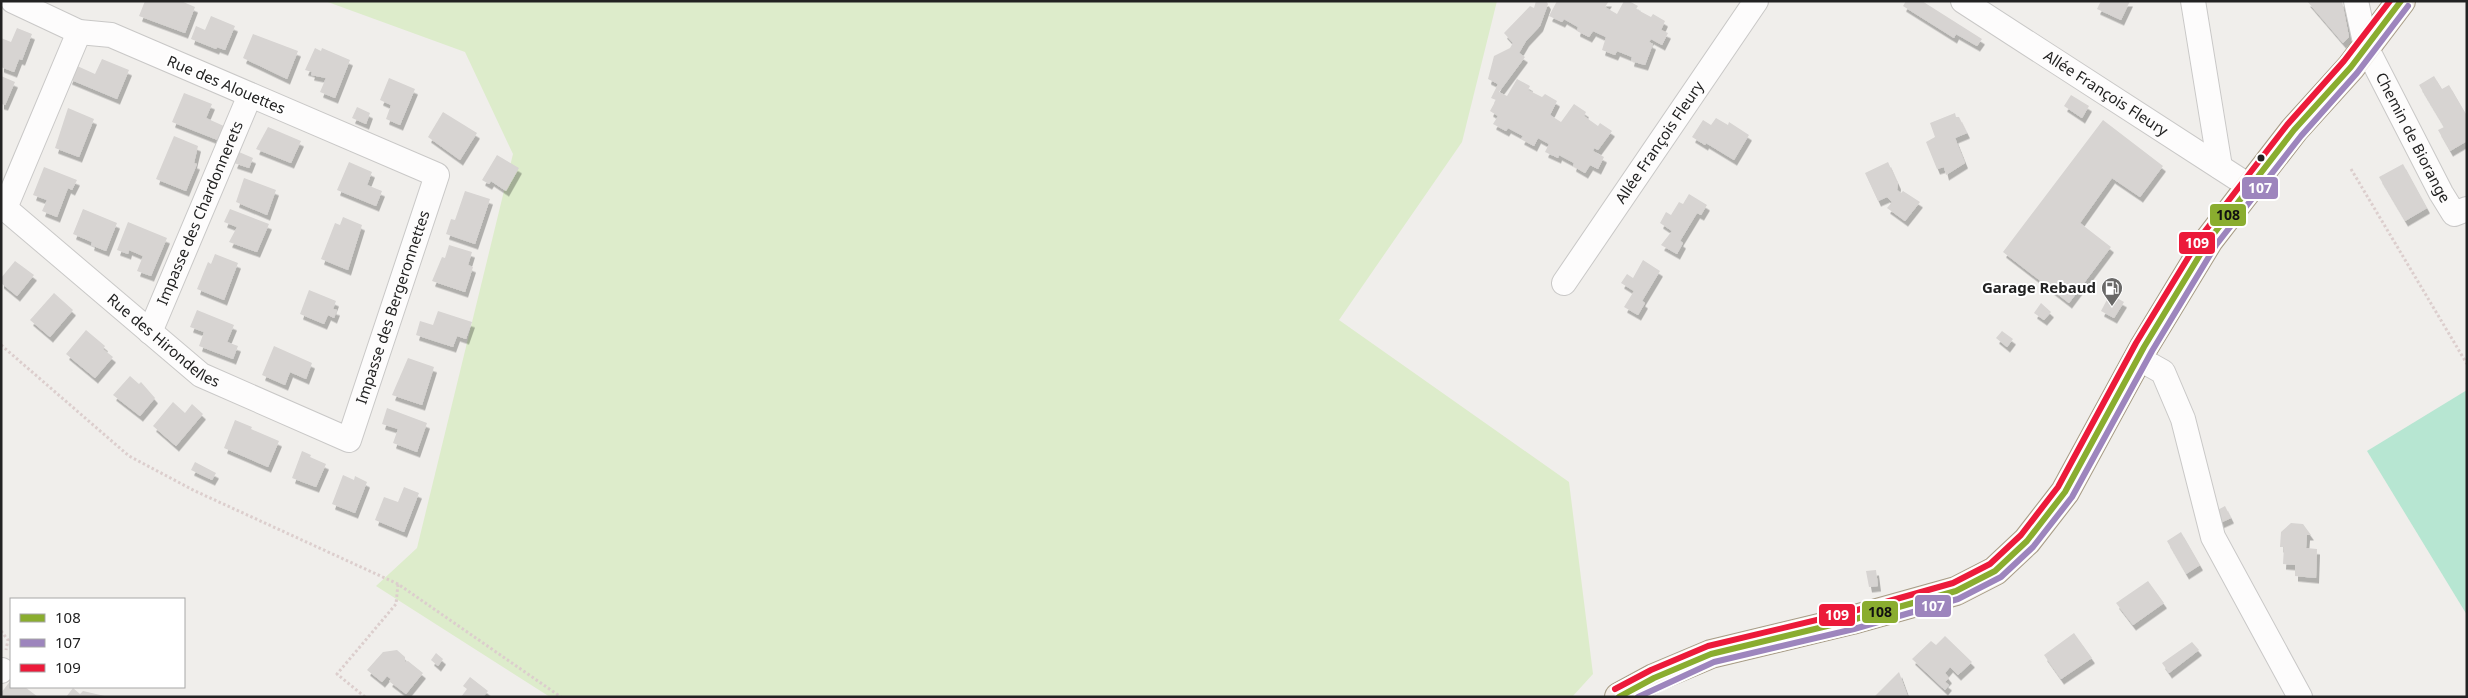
<svg xmlns="http://www.w3.org/2000/svg" width="2468" height="698" viewBox="0 0 2468 698" font-family="'Noto Sans',sans-serif">
<defs>
<filter id="shadow"><feDropShadow dx="3" dy="5.5" stdDeviation="0" flood-color="#0004"/></filter>
</defs>
<rect width="100%" height="100%" fill="#f0eeeb"/>
<polygon fill="#ddeccb" points="325,1 1497,1 1462,142 1339,320 1569,482 1593,674 1572,697 550,697 376,586 417,548 513,154 465,52"/>
<polygon fill="#b7e6d2" points="2467,390 2467,615 2367,451"/>
<g fill="#d7d4d2" filter="url(#shadow)">
<polygon points="145,1 181,1 195,7 185,33 139,16"/>
<polygon points="1536,1 1546,1 1548,4 1540,26 1526,41 1519,53 1525,57 1499,92 1507,96 1517,79 1530,86 1528,90 1542,97 1545,94 1557,101 1550,115 1561,122 1574,104 1586,112 1584,116 1598,126 1600,123 1612,131 1598,150 1594,148 1593,151 1604,157 1598,169 1590,165 1585,173 1573,166 1574,163 1559,155 1558,158 1545,152 1549,144 1538,138 1534,146 1521,139 1523,136 1508,128 1506,131 1493,124 1498,116 1490,111 1496,100 1491,98 1498,84 1488,79 1494,56 1510,48 1513,43 1504,33 1530,6 1534,8"/>
<polygon points="1557,1 1609,1 1605,7 1617,14 1624,1 1629,1 1638,6 1636,9 1651,17 1653,14 1665,21 1661,30 1668,33 1662,45 1651,39 1649,42 1653,44 1645,65 1631,61 1632,57 1617,51 1615,55 1602,50 1606,37 1593,31 1589,37 1577,31 1578,27 1564,19 1562,22 1549,16"/>
<polygon points="1906,1 1922,1 1982,39 1977,46 1956,34 1954,38 1903,6"/>
<polygon points="2101,1 2130,1 2121,20 2097,9"/>
<polygon points="2307,1 2342,1 2349,37 2343,43"/>
<polygon points="211,16 235,26 225,50 217,47 216,49 191,39 196,26 205,30"/>
<polygon points="17,28 32,34 22,60 19,59 14,72 1,67 1,38 11,42"/>
<polygon points="253,34 298,51 287,79 243,58"/>
<polygon points="315,48 321,51 322,48 350,60 335,98 320,92 326,78 311,75 312,72 305,70"/>
<polygon points="102,59 129,70 117,99 69,79 75,65 95,74"/>
<polygon points="1,76 15,82 5,105 1,104"/>
<polygon points="2434,76 2442,89 2449,85 2467,116 2467,141 2450,151 2438,130 2444,127 2419,85"/>
<polygon points="389,78 415,89 400,125 386,119 391,105 380,100"/>
<polygon points="184,93 212,104 206,118 226,127 220,141 172,122"/>
<polygon points="2071,95 2089,106 2082,118 2064,106"/>
<polygon points="357,107 370,113 366,124 352,118"/>
<polygon points="68,108 94,119 79,157 55,148"/>
<polygon points="443,112 477,133 460,160 428,137"/>
<polygon points="1955,113 1956,117 1959,117 1967,133 1955,138 1965,163 1946,175 1944,167 1937,169 1926,142 1935,137 1930,123"/>
<polygon points="1716,118 1728,125 1729,122 1749,135 1734,160 1706,143 1705,145 1692,137 1703,120 1711,125"/>
<polygon points="2103,120 2163,166 2140,197 2112,178 2080,223 2111,247 2069,303 2003,252"/>
<polygon points="268,127 301,141 291,163 256,149"/>
<polygon points="174,136 198,146 194,163 197,164 186,191 156,179"/>
<polygon points="239,152 253,158 249,168 234,163"/>
<polygon points="497,155 519,168 506,191 491,181 489,184 482,180"/>
<polygon points="349,162 372,172 367,185 382,191 376,206 337,190"/>
<polygon points="1888,162 1898,184 1897,190 1901,193 1903,191 1920,202 1905,221 1887,208 1892,202 1887,197 1878,201 1865,173"/>
<polygon points="2403,164 2427,208 2405,221 2379,177"/>
<polygon points="44,167 77,180 72,190 68,188 57,217 42,211 47,200 33,195"/>
<polygon points="244,178 276,190 267,215 236,202"/>
<polygon points="465,191 490,199 475,244 446,234 451,219 455,220"/>
<polygon points="1689,194 1707,205 1701,215 1697,213 1680,241 1683,243 1677,254 1661,245 1672,231 1660,223 1666,212 1671,215 1679,202 1683,204"/>
<polygon points="83,209 117,223 106,251 91,245 92,242 73,234"/>
<polygon points="230,209 269,224 257,252 229,242 237,227 224,222"/>
<polygon points="343,217 362,225 348,270 321,259 335,223 340,225"/>
<polygon points="128,222 167,238 151,276 137,271 143,256 129,250 128,254 117,250"/>
<polygon points="449,245 472,252 468,265 473,267 465,292 432,281 442,257 445,258"/>
<polygon points="215,254 238,263 224,300 197,289 208,262 211,264"/>
<polygon points="1643,260 1660,271 1642,301 1645,303 1638,315 1624,307 1634,291 1621,283 1627,274 1633,278"/>
<polygon points="15,261 34,275 17,296 1,283 1,278"/>
<polygon points="309,290 336,301 333,309 337,310 334,318 328,315 324,324 300,314"/>
<polygon points="54,293 73,310 50,337 30,320"/>
<polygon points="2110,294 2124,302 2114,318 2101,311"/>
<polygon points="2041,303 2051,312 2044,320 2034,313"/>
<polygon points="197,310 234,325 227,342 238,346 233,359 199,346 204,332 190,327"/>
<polygon points="438,311 472,322 466,339 457,336 453,347 416,335 420,321 433,325"/>
<polygon points="86,330 105,346 103,349 113,357 95,378 66,354"/>
<polygon points="2002,331 2013,339 2007,347 1996,338"/>
<polygon points="274,346 312,363 306,379 290,372 285,385 262,375"/>
<polygon points="408,358 434,367 422,405 392,395"/>
<polygon points="130,376 139,384 141,382 155,398 140,416 113,395"/>
<polygon points="173,402 185,413 192,404 203,414 176,446 153,426"/>
<polygon points="387,408 427,423 417,452 393,443 398,429 382,424"/>
<polygon points="235,420 252,427 251,429 279,441 268,467 224,448"/>
<polygon points="302,451 311,455 310,457 326,464 316,487 292,478"/>
<polygon points="195,462 216,473 212,480 191,470"/>
<polygon points="343,475 354,480 355,476 367,482 355,513 332,504"/>
<polygon points="404,487 419,493 404,532 375,520 384,497 398,502"/>
<polygon points="2225,506 2231,518 2220,523 2214,512"/>
<polygon points="2291,523 2303,524 2311,535 2307,535 2306,548 2317,549 2316,578 2295,576 2295,565 2283,564 2284,547 2280,547 2281,532"/>
<polygon points="2181,532 2200,565 2186,574 2167,541"/>
<polygon points="1876,570 1878,586 1869,587 1866,571"/>
<polygon points="2148,581 2164,603 2133,625 2116,603"/>
<polygon points="2074,633 2092,658 2061,679 2044,655"/>
<polygon points="1945,636 1972,662 1958,675 1950,667 1945,673 1949,678 1945,682 1949,685 1945,690 1912,659 1931,641 1936,645"/>
<polygon points="2192,642 2199,650 2169,673 2162,663"/>
<polygon points="397,650 405,657 405,662 408,661 423,673 406,694 389,681 391,679 387,676 382,682 367,670 383,652"/>
<polygon points="436,653 443,659 438,666 431,660"/>
<polygon points="1899,672 1908,697 1874,697"/>
<polygon points="470,677 488,691 483,697 461,697 467,689 463,686"/>
<polygon points="11,680 11,687 25,687 38,697 1,697 1,693"/>
<polygon points="73,688 80,694 83,691 109,697 66,697"/>
</g>
<g fill="none" stroke-linecap="round" stroke-linejoin="round">
<g stroke="#c9c8c7" stroke-width="26">
<g id="minor">
<path id="s1" d="M1963 1 2249 186"/>
<polyline points="2193,1 2220,167"/>
<path id="s2" d="M2356 1 2366 47 2441 193 2454 214 2467 209"/>
<path id="s3" d="M1 205 201 375 349 440 437 175 111 35 79 32 13 1"/>
<polyline points="5,208 79,32"/>
<path id="s4" d="M1564 283 1756 1"/>
<path id="s5" d="M150 332 250 95"/>
<polyline points="2138,358 2163,372 2183,419 2213,537 2300,697"/>
<polyline points="1,671 2,670"/>
</g>
</g>
<g stroke="#a79c86" stroke-width="30">
<polyline id="major" points="1619,697 1654,678 1711,654 1852,620 1956,591 1995,571 2027,541 2065,492 2144,347 2209,240 2294,130 2351,67 2401,1"/>
</g>
<g stroke="#dccecd" stroke-width="3" stroke-dasharray="2.5 2.5" stroke-linecap="butt">
<polyline points="2351,169 2467,364"/>
<polyline points="1,345 129,456 195,491 398,584 561,697"/>
<polyline points="1,631 8,640 6,650"/>
<polyline points="365,697 337,674 396,604 398,584"/>
</g>
<use href="#minor" stroke="#fdfcfc" stroke-width="24"/>
<use href="#major" stroke="#f3ede7" stroke-width="28"/>
<g stroke="#fff" stroke-width="10">
<polyline id="bus-1" points="1619,697 1654,678 1711,654 1852,620 1956,591 1995,571 2027,541 2065,492 2144,347 2209,240 2294,130 2351,67 2401,1"/>
</g>
<g stroke="#fff" stroke-width="10">
<polyline id="bus-2" points="1638,697 1714,662 1854,629 1958,599 2001,577 2033,547 2072,497 2152,351 2216,245 2301,136 2357,73 2408,6"/>
</g>
<g stroke="#fff" stroke-width="10">
<polyline id="bus-3" points="1615,689 1651,670 1708,646 1850,612 1953,583 1990,564 2021,535 2058,487 2136,343 2202,235 2287,125 2344,61 2390,1"/>
</g>
<use href="#bus-1" stroke="#8aad2f" stroke-width="6"/>
<use href="#bus-2" stroke="#9d85bd" stroke-width="6"/>
<use href="#bus-3" stroke="#ec1a3a" stroke-width="6"/>
</g>
<defs>
<g id="fuel-pin" transform="scale(1.125)"><path d="M0 17L-7.5 6A9.5 9.5 0 1 1 7.5 6Z" fill="#6a6968" stroke="#fff"/><path d="M-5.5-6h7V0h2V4h1.3V-2.5L3-4.5l.8-.8L6-3V5H2.5V1h-1V6h-7ZM-4.2-4.7v3.2H.2V-4.7Z" fill="#fff"/></g>
</defs>
<g fill-rule="evenodd">
<use href="#fuel-pin" x="2112" y="288"/>
</g>
<circle fill="#222" stroke="#fff" stroke-width="2" cx="2261" cy="158" r="4.5"/>
<g text-anchor="middle" stroke-width="4" stroke-linejoin="round" paint-order="stroke">
<g font-size="15" fill="#222" stroke="#fff">
<text transform="translate(226 85) rotate(23)" y="5">Rue des Alouettes</text>
<text dy="5" stroke="none"><textPath href="#s1" startOffset="170">Allée François Fleury</textPath></text>
<text dy="5" stroke="none"><textPath href="#s2" startOffset="149">Chemin de Biorange</textPath></text>
<text dy="5" stroke="none"><textPath href="#s4" startOffset="170">Allée François Fleury</textPath></text>
<text dy="5" stroke="none"><textPath href="#s5" startOffset="129">Impasse des Chardonnerets</textPath></text>
<text dy="5" stroke="none"><textPath href="#s3" startOffset="564">Impasse des Bergeronnettes</textPath></text>
<text dy="5" stroke="none"><textPath href="#s3" startOffset="212">Rue des Hirondelles</textPath></text>
</g>
<g font-size="15" font-weight="bold" fill="#222" stroke="#fff" text-anchor="end">
<text x="2096" y="293">Garage Rebaud</text>
</g>
</g>
<g stroke="#fff" stroke-width="2">
<rect x="2241" y="176" width="38" height="24" rx="5" fill="#9d85bd"/>
<rect x="2209" y="203" width="38" height="24" rx="5" fill="#8aad2f"/>
<rect x="2178" y="231" width="38" height="24" rx="5" fill="#ec1a3a"/>
<rect x="1914" y="594" width="38" height="24" rx="5" fill="#9d85bd"/>
<rect x="1861" y="600" width="38" height="24" rx="5" fill="#8aad2f"/>
<rect x="1818" y="603" width="38" height="24" rx="5" fill="#ec1a3a"/>
</g>
<g font-size="14" text-anchor="middle" font-weight="bold" fill="#fff">
<text x="2260" y="193">107</text>
<text x="2197" y="248">109</text>
<text x="1933" y="611">107</text>
<text x="1837" y="620">109</text>
</g>
<g font-size="14" text-anchor="middle" font-weight="bold" fill="#111">
<text x="2228" y="220">108</text>
<text x="1880" y="617">108</text>
</g>
<rect width="2468" height="698" fill="none" stroke="#222222" stroke-width="5"/>
<rect x="10" y="598" width="175" height="90" fill="#ffffff" stroke="#a7a7a7"/>
<rect x="20" y="614" width="25" height="8" fill="#8aad2f" stroke="#a7a7a7"/>
<text x="55" y="623" font-size="15" fill="#222222">108</text>
<rect x="20" y="639" width="25" height="8" fill="#9d85bd" stroke="#a7a7a7"/>
<text x="55" y="648" font-size="15" fill="#222222">107</text>
<rect x="20" y="664" width="25" height="8" fill="#ec1a3a" stroke="#a7a7a7"/>
<text x="55" y="673" font-size="15" fill="#222222">109</text>
</svg>
